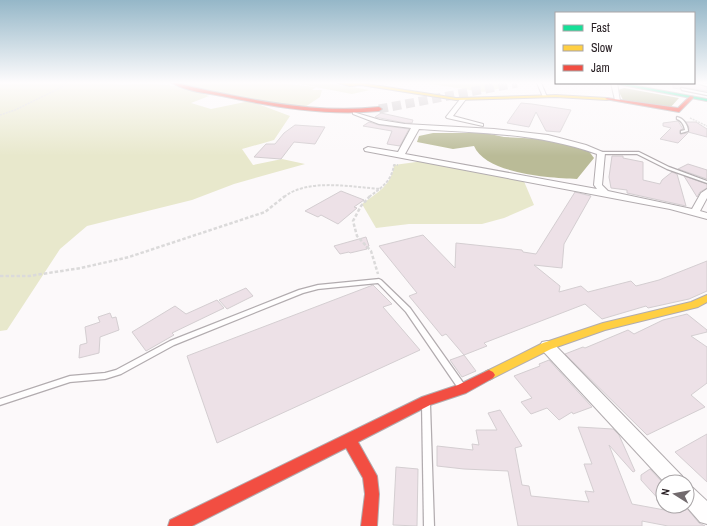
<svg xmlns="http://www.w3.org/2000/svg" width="707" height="526" viewBox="0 0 707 526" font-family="'Archivo Narrow',sans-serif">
<rect width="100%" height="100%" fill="#fcf9fa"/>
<g fill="#e8e8cc">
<path d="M0 83H113C119 86 129 84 137 84 164 83 183 86 209 96L191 103 211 109 250 101 290 116 274 140 242 149 253 165 282 159 305 164 234 184 192 200 87 226 60 249 7 330 0 331Z"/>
<polygon points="174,83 279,83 316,87 312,90 322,90 320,97 302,109"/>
<polygon points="295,83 327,83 370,90 352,94"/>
<polygon points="425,83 505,83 502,88 483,92"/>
<path d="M431 160 523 179 534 205 504 218 482 224H409L376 228 362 204C377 193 392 185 394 165Z"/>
</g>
<g fill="#babb97">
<polygon points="624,88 679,98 669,109 623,100 618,90"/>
<path d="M433 133H485L504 137 541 139 567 143 588 150 594 158 577 179C550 178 486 174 474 146L453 149 417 142 419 136Z"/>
</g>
<g fill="#ede1e7" stroke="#d4ced1">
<polygon points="673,83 695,83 707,87 707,91 681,87 680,89 673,88"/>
<polygon points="521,103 532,104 571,110 560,132 546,131 536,112 529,127 507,123"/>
<polygon points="381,113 413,120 412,123 405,123 375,117"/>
<polygon points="678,121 683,129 680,130 680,134 688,133 678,143 660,139 671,128 663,126 663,123"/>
<polygon points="369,122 379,125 409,129 400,146 387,144 392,131 363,126"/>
<polygon points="686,122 696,122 707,129 707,137 688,132 689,128"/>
<polygon points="295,125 325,127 315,144 294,142 281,159 254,157 266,144 275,144 284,133"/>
<polygon points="612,156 623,156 623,158 643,162 643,180 660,184 662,180 672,172 677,174 686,206 627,193 627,190 611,188 609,177"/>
<polygon points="688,164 707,170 707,179 678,169"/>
<polygon points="684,176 707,184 707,188 700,192 697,197"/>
<polygon points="341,191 364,200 354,207 357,208 338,224 321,215 318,217 305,211"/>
<polygon points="575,192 591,196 564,244 562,268 534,265 560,286 559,292 581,286 588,292 631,281 636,286 659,280 707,261 707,291 689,299 648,308 646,306 602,319 585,304 484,343 487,346 464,355 446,334 442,336 409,296 417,293 379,246 423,235 455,268 456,243 522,250 523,252 536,254"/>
<polygon points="366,237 369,246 366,247 367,249 350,253 349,252 340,254 334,246"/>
<polygon points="373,285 392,304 383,307 420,350 217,443 187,356"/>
<polygon points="246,288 253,296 227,309 219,300"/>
<polygon points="217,300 224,308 172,333 174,335 146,351 132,332 175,306 186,314"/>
<polygon points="110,313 112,318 116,317 119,330 100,337 99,353 79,358 80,345 87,343 85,327 100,322 98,317"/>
<polygon points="687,314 707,330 707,332 691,336 707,347 707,383 691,395 705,407 647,435 565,354 583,347 585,348 628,330 634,334 663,320"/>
<polygon points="464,355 476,371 462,377 450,360"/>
<polygon points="549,360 592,407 573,414 572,412 559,420 547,408 531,414 521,402 532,398 514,376 540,366 539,364"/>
<polygon points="500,410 522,446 515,448 522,485 529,486 531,496 589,502 585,491 594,492 584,464 592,464 578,427 613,429 619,435 635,471 633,472 609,445 632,504 670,511 665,506 685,506 699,523 705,526 668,526 642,521 642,526 518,526 508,471 464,469 437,466 437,446 473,450 472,444 479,445 476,430 497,430 488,413"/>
<polygon points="707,434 707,482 675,452"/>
<polygon points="396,467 418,469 417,526 393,525"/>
<polygon points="650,469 663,483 663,504 641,480 641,475"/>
</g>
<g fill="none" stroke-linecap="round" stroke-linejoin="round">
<polyline stroke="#d2cdcf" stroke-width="9" stroke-dasharray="9 4.5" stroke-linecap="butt" points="379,109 517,83"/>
<g stroke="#b2acaf" stroke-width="2.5">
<g id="lane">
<polygon points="696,83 699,83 707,84 707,86"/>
<polygon points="681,88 707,93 707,95 682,90"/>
<path d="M677 117C683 118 688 125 688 131L681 133V131L685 130C684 125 682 121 677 119Z"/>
<polygon points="600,152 639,152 669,167 707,181 707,183 667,169 637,154 601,154 599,153"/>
<polygon points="379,279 381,280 410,308 464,384 465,386 464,388 461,389 458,388 406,312 378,283 318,289 303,293 174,345 121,374 105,379 70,382 0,405 0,399 70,376 105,373 116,370 170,341 299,290 318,285"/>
<polygon points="426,401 429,402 430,404 434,526 424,526 422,404 423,402"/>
</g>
</g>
<g stroke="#b2acaf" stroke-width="2">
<g id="street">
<polygon points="537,83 541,83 547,97 543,97"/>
<polygon points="611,83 617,83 620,101 615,100"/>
<polygon points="461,98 466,99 453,116 483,124 483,126 447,118 446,117"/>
<path d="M353 112 380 120 405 124 494 129 548 135 586 145 605 153 602 185 608 191 692 209 701 193 707 189V198L700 211 707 213V219L670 209 365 151 364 149 368 147 398 152 411 128 379 124 353 114ZM419 129C479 133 539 133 597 154L594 185 597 189 405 154Z"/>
<polygon points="547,341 552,342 682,476 685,482 664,482 542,350 540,346 542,342"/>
<polygon points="687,485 693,488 707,501 707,524 700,522 686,506"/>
</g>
</g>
<g stroke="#b2acaf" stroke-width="2">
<polygon id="fast" points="612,83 621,83 707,99 707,101"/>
</g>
<g stroke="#b2acaf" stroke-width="2">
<g id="slow">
<polygon points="338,83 361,83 456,98 556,95 607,98 609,99 607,100 556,97 456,100 361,85 350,86"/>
<polygon points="707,295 707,302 698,307 605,330 551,349 489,380 485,378 483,375 485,372 543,343 603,323 691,302"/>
</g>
</g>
<g stroke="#b2acaf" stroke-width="2">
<g id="jam">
<path d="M172 83H177C198 89 219 93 240 97 286 106 332 112 379 107L382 109 379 111C326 116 274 107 222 96 206 93 185 91 172 83Z"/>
<polygon points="690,96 694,97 679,112 605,99 607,98 678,108"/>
<polygon points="489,370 493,372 495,375 493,378 466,393 430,405 358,442 377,476 379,494 377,526 361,526 365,494 363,478 346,448 192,526 168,526 170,520 422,397 458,385"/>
</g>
</g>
<g stroke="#dbdada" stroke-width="1.5" stroke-dasharray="2 1" stroke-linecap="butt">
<polyline points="0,115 15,110 62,87 66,83"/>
<polyline points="690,118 707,126"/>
</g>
<g stroke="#dbdada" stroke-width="2" stroke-dasharray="3 1.5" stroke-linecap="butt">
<path d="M284 197C308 178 351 187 381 189"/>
<path d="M369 197C382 187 391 182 394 165H398"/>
</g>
<g stroke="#dbdada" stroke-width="2.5" stroke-dasharray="3.5 2" stroke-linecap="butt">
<polyline points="370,196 361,206 353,221 357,236 371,251 378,274"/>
<polyline points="0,276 29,276 81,268 129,257 265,212 285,196"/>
</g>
<use href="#lane" fill="#fffefe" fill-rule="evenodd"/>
<use href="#street" fill="#fffefe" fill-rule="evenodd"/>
<use href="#fast" fill="#16e098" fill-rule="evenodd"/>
<use href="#slow" fill="#ffcf43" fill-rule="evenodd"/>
<use href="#jam" fill="#f24e42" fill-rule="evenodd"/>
</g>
<linearGradient id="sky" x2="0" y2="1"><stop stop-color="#95b7c8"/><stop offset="0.53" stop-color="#fefcfd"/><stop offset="1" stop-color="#fefcfd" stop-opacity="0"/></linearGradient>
<rect width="707" height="156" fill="url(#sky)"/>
<rect x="555" y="12" width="140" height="72" fill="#ffffff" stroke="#a9a5a7"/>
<rect x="563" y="25" width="20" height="6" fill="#16e098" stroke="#a9a5a7"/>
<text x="591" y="32" font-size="12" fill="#281f23">Fast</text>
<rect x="563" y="45" width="20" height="6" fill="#ffcf43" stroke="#a9a5a7"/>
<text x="591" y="52" font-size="12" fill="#281f23">Slow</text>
<rect x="563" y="65" width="20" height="6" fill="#f24e42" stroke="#a9a5a7"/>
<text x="591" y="72" font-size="12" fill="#281f23">Jam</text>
<g transform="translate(675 494) rotate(281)"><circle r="19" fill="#ffffff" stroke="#a9a5a7"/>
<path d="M0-3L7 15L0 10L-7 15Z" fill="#726b6e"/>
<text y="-6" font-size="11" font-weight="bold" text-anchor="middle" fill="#281f23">N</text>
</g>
</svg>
